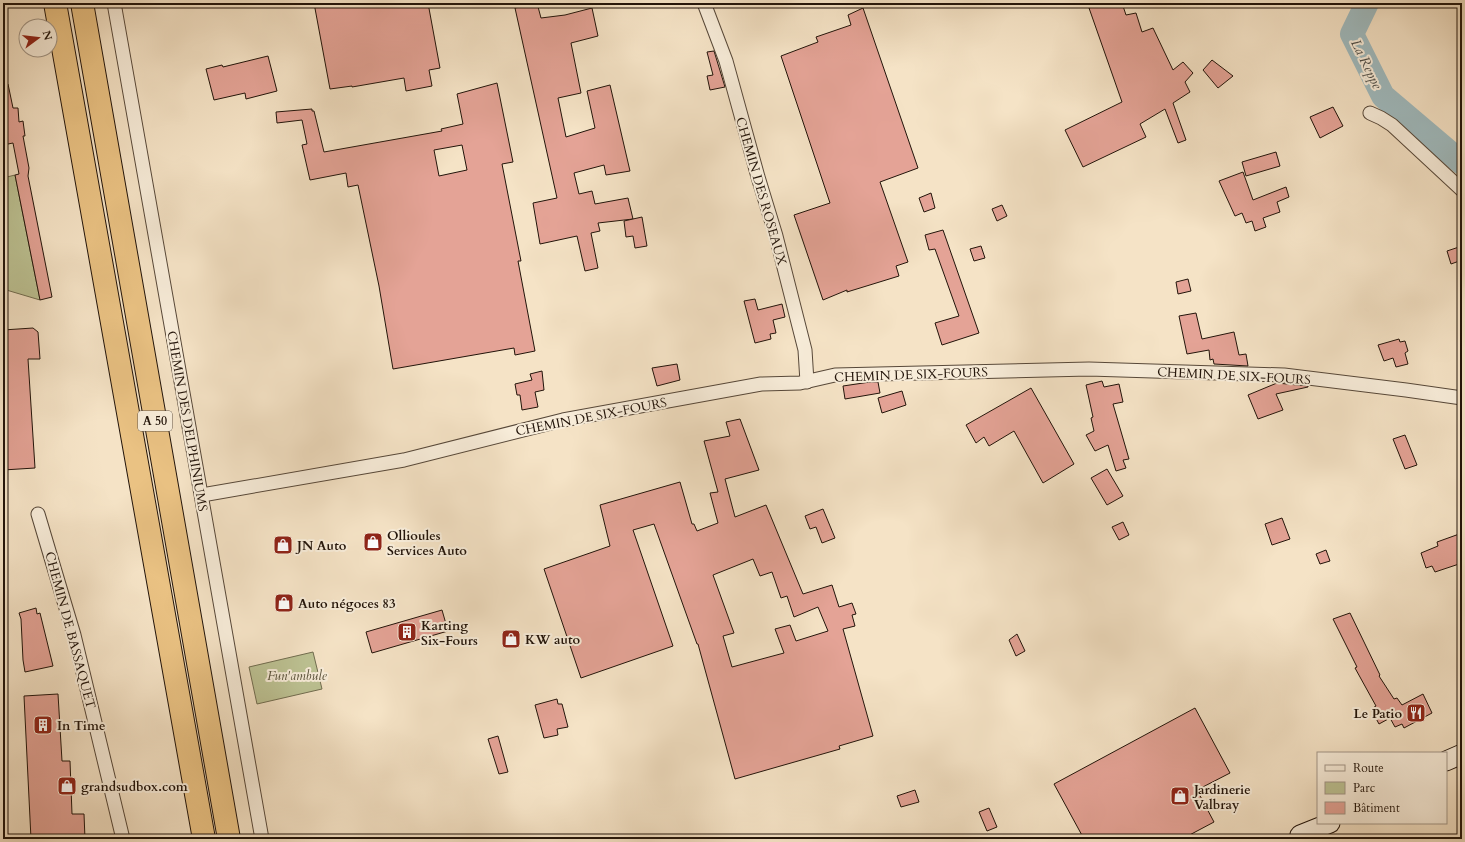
<svg xmlns="http://www.w3.org/2000/svg" width="1465" height="842" viewBox="0 0 1465 842" font-family="Cardo,serif">
<rect width="100%" height="100%" fill="#f5e3c6"/>
<filter id="stains"><feTurbulence type="fractalNoise" baseFrequency=".005" numOctaves="4"/><feColorMatrix values="0 0 0 0 .2 0 0 0 0 .09 0 0 0 0 .02 0 0 0 .5 -.17"/></filter>
<radialGradient id="worn" r=".72"><stop offset=".6" stop-color="#630" stop-opacity="0"/><stop offset="1" stop-color="#630" stop-opacity=".3"/></radialGradient>
<g fill="#bdc394" stroke="#706c4f">
<polygon points="15,175 40,300 3,289 3,178"/>
<polygon points="313,652 322,689 257,704 249,667"/>
</g>
<g fill="none" stroke-linecap="round" stroke-linejoin="round">
<polyline stroke="#a0bbbf" stroke-width="24" points="1367,3 1352,34 1383,96 1462,163"/>
</g>
<g fill="#e4a396" stroke="#22140a" fill-rule="evenodd">
<polygon points="314,3 428,3 440,68 429,70 432,86 406,91 404,78 352,87 352,86 330,89"/>
<polygon points="537,3 541,18 565,15 592,8 598,36 571,43 581,93 558,98 566,137 595,128 587,91 610,85 630,171 606,175 604,165 574,173 579,194 592,191 595,204 628,198 633,219 598,223 600,231 591,233 598,268 585,271 577,236 540,244 533,203 557,198 515,8"/>
<polygon points="1105,3 1122,3 1126,15 1136,13 1142,32 1153,28 1173,70 1183,62 1193,73 1185,82 1190,92 1173,103 1186,140 1178,143 1165,109 1140,124 1146,137 1083,167 1065,130 1122,102 1089,8"/>
<polygon points="863,8 918,168 880,182 908,262 896,266 899,276 847,292 847,290 823,300 794,215 830,203 781,56 818,42 816,37 851,25 848,15"/>
<polygon points="714,51 725,87 710,90 707,76 713,75 707,52"/>
<polygon points="268,56 277,91 246,99 245,93 214,100 206,69 222,65 223,67"/>
<polygon points="1212,60 1233,76 1218,88 1203,70"/>
<path d="M497 83 513 162 502 164 521 261H518L535 351 515 355 514 348 393 369 379 286 358 185 348 187 346 173 310 180 302 145 307 144 302 120 277 123 276 112 312 109V111H314L324 152 442 131 441 129 463 124 457 94ZM462 145 467 170 439 176 434 150Z"/>
<polygon points="3,84 8,84 13,108 18,108 19,122 23,121 25,136 23,136 29,168 28,176 52,297 40,300 15,175 19,174 13,143 3,145"/>
<polygon points="1333,107 1343,126 1320,138 1310,117"/>
<polygon points="1276,152 1280,166 1246,176 1242,162"/>
<polygon points="1243,172 1253,200 1286,187 1289,197 1277,202 1280,212 1263,218 1266,227 1255,231 1252,221 1246,223 1242,213 1235,216 1219,181"/>
<polygon points="931,193 935,208 924,212 919,198"/>
<polygon points="1002,205 1007,216 997,221 992,209"/>
<polygon points="642,217 647,246 635,248 633,236 626,237 624,221"/>
<polygon points="943,230 979,333 942,345 935,323 959,316 935,249 929,250 925,235"/>
<polygon points="981,246 985,258 974,261 970,249"/>
<polygon points="1462,246 1462,260 1451,264 1447,251"/>
<polygon points="1188,279 1191,291 1178,294 1176,282"/>
<polygon points="755,299 758,310 782,304 785,317 773,320 776,333 770,334 771,339 755,343 744,301"/>
<polygon points="1196,313 1202,339 1234,332 1239,355 1246,354 1248,366 1214,364 1213,359 1210,360 1209,350 1187,354 1179,316"/>
<polygon points="33,328 38,332 40,359 28,359 35,468 3,470 3,330"/>
<polygon points="1399,339 1400,342 1405,341 1408,351 1405,353 1408,364 1396,367 1393,358 1384,361 1378,345"/>
<polygon points="677,364 680,380 657,386 652,368"/>
<polygon points="542,371 544,390 535,392 538,407 522,410 520,395 517,395 515,384 532,380 530,374"/>
<polygon points="1102,381 1104,387 1119,384 1123,402 1113,404 1129,459 1123,460 1126,468 1116,471 1108,445 1095,451 1086,435 1094,431 1091,418 1093,417 1086,385"/>
<polygon points="870,382 878,382 880,393 845,399 843,386"/>
<polygon points="1277,383 1308,386 1308,387 1276,394 1283,410 1258,419 1248,395"/>
<polygon points="1031,388 1074,464 1043,483 1014,431 989,446 984,437 976,443 966,425"/>
<polygon points="902,391 906,405 882,413 878,398"/>
<path d="M740 419 759 470 725 479 735 517 766 505 803 594 832 585 839 607 852 603 856 614 852 615 855 626 843 629 873 736 839 746 840 749 735 779 698 644H697L654 524 633 530 673 646 581 678 544 569 610 546 600 505 680 482 692 524H694L697 531 718 523 710 493 718 492 704 441 730 436 726 422ZM753 559 760 576 772 572 781 598 787 596 794 617 818 607 828 631 796 641 790 625 775 629 784 653 732 667 723 636 734 633 713 575Z"/>
<polygon points="1405,435 1417,465 1405,469 1393,439"/>
<polygon points="1107,469 1123,496 1107,505 1091,478"/>
<polygon points="823,509 835,538 822,543 816,527 810,529 805,516"/>
<polygon points="1282,518 1290,539 1272,545 1265,524"/>
<polygon points="1123,522 1129,535 1119,540 1112,527"/>
<polygon points="1462,533 1462,563 1435,572 1432,566 1426,568 1421,553 1438,546 1437,542"/>
<polygon points="1326,550 1330,561 1320,564 1316,554"/>
<polygon points="36,608 37,614 40,613 53,666 25,672 23,660 21,619 19,613"/>
<polygon points="442,610 448,631 372,653 366,632"/>
<polygon points="1350,613 1380,675 1379,676 1394,699 1397,698 1402,705 1423,694 1432,713 1404,728 1402,724 1395,727 1390,718 1379,724 1371,709 1376,706 1355,668 1357,667 1333,619"/>
<polygon points="1017,634 1025,651 1016,656 1009,640"/>
<polygon points="58,694 62,761 70,761 72,814 84,814 85,839 31,839 24,696"/>
<polygon points="557,699 558,704 562,704 568,727 557,729 558,735 544,738 535,705"/>
<polygon points="1195,708 1230,773 1197,790 1214,822 1182,839 1084,839 1054,784"/>
<polygon points="498,736 508,772 499,774 488,739"/>
<polygon points="915,790 919,802 901,807 897,796"/>
<polygon points="989,808 997,827 987,831 979,812"/>
</g>
<g fill="none" stroke-linecap="round" stroke-linejoin="round">
<g stroke="#574839" stroke-width="15">
<g id="minor">
<polyline points="114,3 262,839"/>
<polyline points="704,3 726,61 758,177 776,236 805,350 807,382"/>
<polyline points="1370,113 1381,118 1392,125 1462,190"/>
<polyline points="202,495 404,460 563,420 761,384 800,383 835,375 1089,369 1284,375 1406,390 1462,398"/>
<polyline points="38,514 74,635 123,839"/>
</g>
</g>
<g stroke="#22140a" stroke-width="21">
<g id="secondary">
<polyline points="1446,761 1462,754"/>
<polyline points="1300,835 1330,823"/>
</g>
</g>
<g stroke="#22140a" stroke-width="24">
<g id="motorway">
<polyline points="55,3 204,839"/>
<polyline points="82,3 229,839"/>
</g>
</g>
<use href="#minor" stroke="#f8edda" stroke-width="13"/>
<use href="#secondary" stroke="#f8edda" stroke-width="19"/>
<use href="#motorway" stroke="#eac283" stroke-width="22"/>
</g>
<defs>
<g id="shop-square" transform="scale(1)"><rect x="-9" y="-9" width="18" height="18" rx="4" fill="#8f2418" stroke="#f8edda"/><path d="M-5-2.5h2.3a2.7 3.5 0 0 1 5.4 0H5L5.5 6h-11ZM-1.5-2.5h3a1.5 2.3 0 0 0-3 0Z" fill="#fff"/></g>
<g id="building-square" transform="scale(1)"><rect x="-9" y="-9" width="18" height="18" rx="4" fill="#8f2418" stroke="#f8edda"/><path d="M-4-6H4V6H1V3H-1V6H-4ZM-2.5-4.3h1.7v1.8h-1.7ZM.8-4.3h1.7v1.8H.8ZM-2.5-1h1.7V.8h-1.7ZM.8-1h1.7V.8H.8Z" fill="#fff"/></g>
<g id="restaurant-square" transform="scale(1)"><rect x="-9" y="-9" width="18" height="18" rx="4" fill="#8f2418" stroke="#f8edda"/><path d="M-5-6h1v4h1v-4h1v4h1v-4h1v5L-1.5 .5V6h-2V.5L-5-1ZM5-6V6H3V1.5H1.5Q1.5-4 5-6Z" fill="#fff"/></g>
</defs>
<g fill-rule="evenodd">
<use href="#shop-square" x="373" y="542"/>
<use href="#shop-square" x="283" y="545"/>
<use href="#shop-square" x="284" y="603"/>
<use href="#building-square" x="407" y="632"/>
<use href="#shop-square" x="511" y="639"/>
<use href="#restaurant-square" x="1416" y="713"/>
<use href="#building-square" x="43" y="725"/>
<use href="#shop-square" x="67" y="786"/>
<use href="#shop-square" x="1180" y="796"/>
</g>
<g text-anchor="middle" stroke-width="4" stroke-linejoin="round" paint-order="stroke">
<rect fill="#f8edda" stroke="#625548" stroke-width="1" x="138" y="411" width="34" height="20" rx="3"/>
<g font-size="12" font-weight="bold" fill="#22140a">
<text x="155" y="425">A 50</text>
</g>
<g font-size="13" fill="#22140a" stroke="#f8edda">
<text transform="translate(762 191) rotate(74)" y="5">CHEMIN DES ROSEAUX</text>
<text transform="translate(911 374) rotate(-2)" y="5">CHEMIN DE SIX-FOURS</text>
<text transform="translate(1234 375) rotate(3)" y="5">CHEMIN DE SIX-FOURS</text>
<text transform="translate(591 416) rotate(-11)" y="5">CHEMIN DE SIX-FOURS</text>
<text transform="translate(188 421) rotate(80)" y="5">CHEMIN DES DELPHINIUMS</text>
<text transform="translate(71 630) rotate(75)" y="5">CHEMIN DE BASSAQUET</text>
</g>
<g font-size="13" font-weight="bold" fill="#22140a" stroke="#f8edda" text-anchor="start">
<text x="387" y="540">Ollioules<tspan x="387" dy="15">Services Auto</tspan></text>
<text x="297" y="550">JN Auto</text>
<text x="298" y="608">Auto négoces 83</text>
<text x="421" y="630">Karting<tspan x="421" dy="15">Six-Fours</tspan></text>
<text x="525" y="644">KW auto</text>
<text x="1402" y="718" text-anchor="end">Le Patio</text>
<text x="57" y="730">In Time</text>
<text x="81" y="791">grandsudbox.com</text>
<text x="1194" y="794">Jardinerie<tspan x="1194" dy="15">Valbray</tspan></text>
</g>
<g font-size="13" font-style="italic" fill="#58513a" stroke="#f8edda">
<text x="297" y="680">Fun'ambule</text>
</g>
<g font-size="14" font-style="italic" fill="#4e4e49" stroke="#f8edda">
<text transform="translate(1367 64) rotate(64)" y="5">La Reppe</text>
</g>
</g>
<rect width="1465" height="842" fill="none" stroke="#f5e3c6" stroke-width="16"/>
<rect x="4" y="4" width="1457" height="834" fill="none" stroke="#22140a" stroke-width="2"/>
<rect x="8" y="8" width="1449" height="826" fill="none" stroke="#22140a"/>
<rect x="1317" y="752" width="130" height="72" fill="#f8edda" stroke="#a29687"/>
<rect x="1325" y="765" width="20" height="6" fill="#f8edda" stroke="#a29687"/>
<text x="1353" y="772" font-size="12" fill="#22140a">Route</text>
<rect x="1325" y="782" width="20" height="12" fill="#bdc394" stroke="#a29687"/>
<text x="1353" y="792" font-size="12" fill="#22140a">Parc</text>
<rect x="1325" y="802" width="20" height="12" fill="#e4a396" stroke="#a29687"/>
<text x="1353" y="812" font-size="12" fill="#22140a">Bâtiment</text>
<g transform="translate(38 38) rotate(75)"><circle r="19" fill="#f8edda" stroke="#a29687"/>
<path d="M0-3L7 15L0 10L-7 15Z" fill="#8f2418"/>
<text y="-6" font-size="11" font-weight="bold" text-anchor="middle" fill="#22140a">N</text>
</g>
<rect width="100%" height="100%" filter="url(#stains)"/>
<rect width="100%" height="100%" fill="url(#worn)"/>
</svg>
